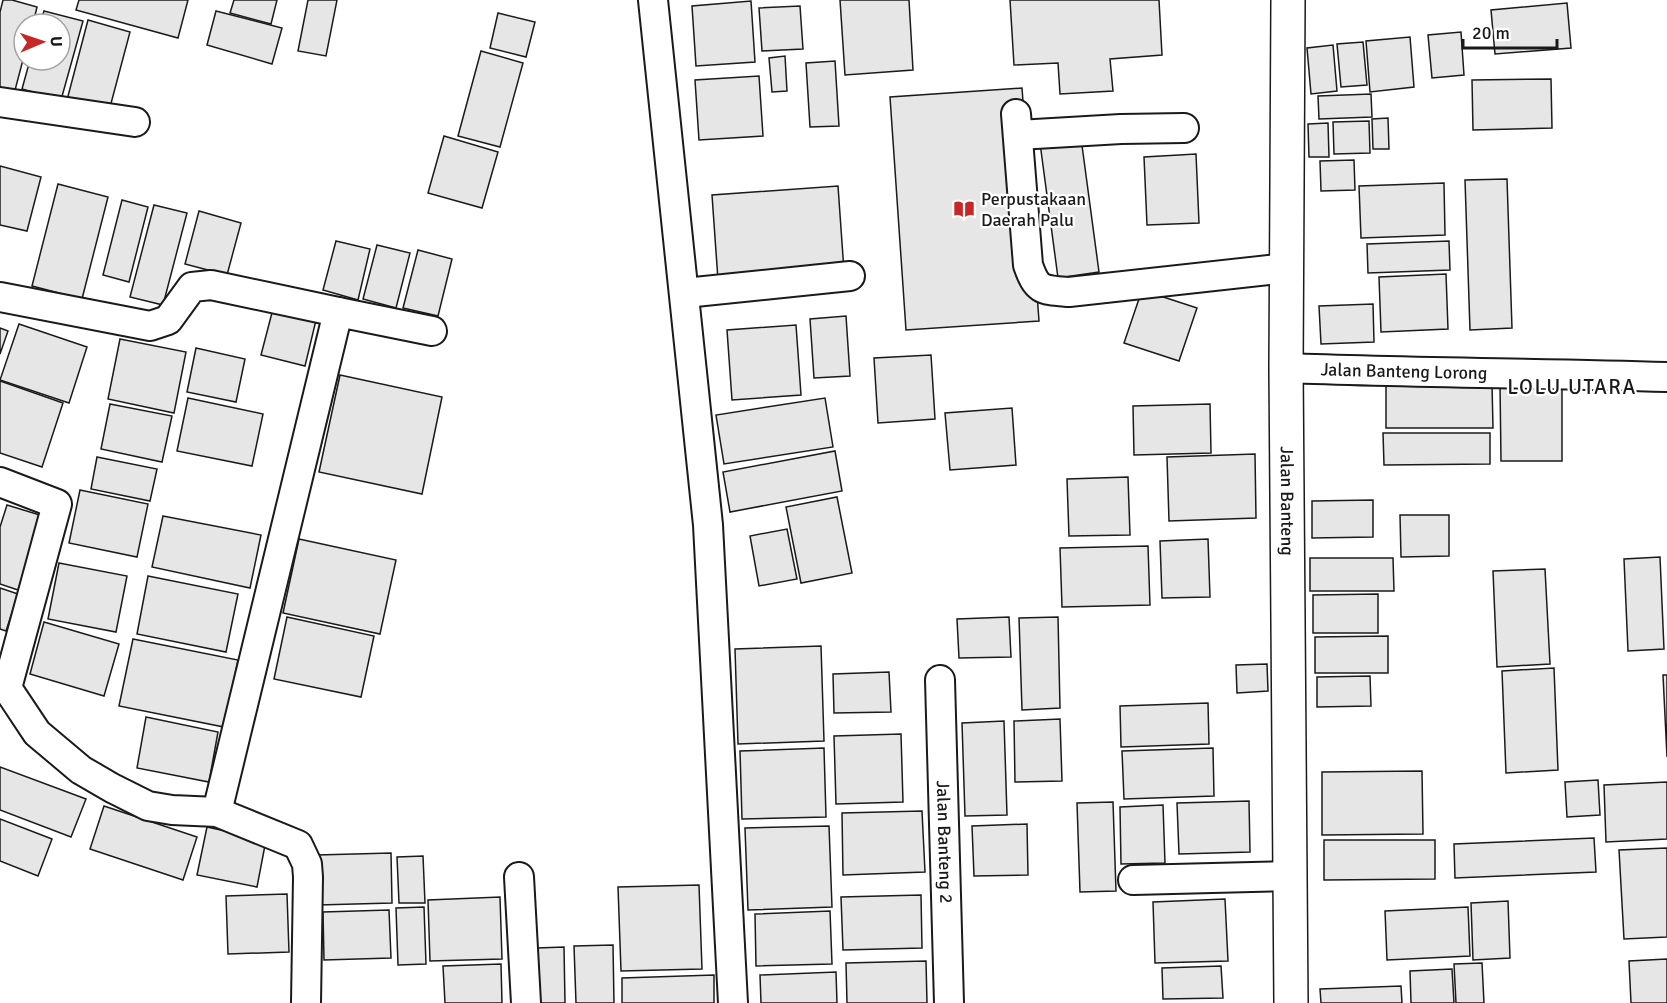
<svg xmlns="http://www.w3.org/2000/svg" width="1667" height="1003" viewBox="0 0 1667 1003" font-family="Signika,sans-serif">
<rect width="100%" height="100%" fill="#fff"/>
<g fill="#e6e6e6" stroke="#1a1a1a" stroke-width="1.5">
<polygon points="3,0 12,0 37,7 33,24 24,24 24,56 14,94 0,90 0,12"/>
<polygon points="79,0 188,0 178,38 76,10"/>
<polygon points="234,0 277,0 271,24 230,13"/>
<polygon points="308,0 337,0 326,56 298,51"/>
<polygon points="840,0 909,0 913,70 845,75"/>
<polygon points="1010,0 1159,0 1162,55 1110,59 1113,91 1060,94 1058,63 1014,65"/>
<polygon points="751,1 755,62 696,66 692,6"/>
<polygon points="1567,3 1571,48 1495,54 1491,10"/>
<polygon points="800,6 803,49 762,51 759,8"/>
<polygon points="44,11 83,21 61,100 22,89 30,60 60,60 60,24 40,24"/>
<polygon points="216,11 282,28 272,64 207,45"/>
<polygon points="498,13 535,22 526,57 490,48"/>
<polygon points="88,20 130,32 109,111 67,100"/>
<polygon points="1461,32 1464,75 1432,78 1428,35"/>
<polygon points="1410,37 1414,87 1370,92 1366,41"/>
<polygon points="1363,42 1367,85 1341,87 1337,44"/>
<polygon points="1333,45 1337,91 1311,94 1307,48"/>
<polygon points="481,51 523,63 500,147 458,136"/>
<polygon points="785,56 787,91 772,92 769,58"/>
<polygon points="835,61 839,126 810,127 806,63"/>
<polygon points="759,76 763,136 699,140 695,80"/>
<polygon points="1551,79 1552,128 1473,130 1472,80"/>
<polygon points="1022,88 1039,321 906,330 890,97"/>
<polygon points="1371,94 1372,117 1319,119 1318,96"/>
<polygon points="1388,118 1389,149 1373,149 1372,119"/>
<polygon points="1369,121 1370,153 1334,154 1333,122"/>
<polygon points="1328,123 1329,157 1309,157 1308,124"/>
<polygon points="444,136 498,152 482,208 428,193"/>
<polygon points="1081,138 1099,272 1058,278 1040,143"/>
<polygon points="1196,154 1199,223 1147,225 1144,157"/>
<polygon points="1354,160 1355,190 1321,191 1320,161"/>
<polygon points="0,166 41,177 27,231 0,225"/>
<polygon points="1507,179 1512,328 1470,330 1465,180"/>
<polygon points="1444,183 1445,235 1361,238 1359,186"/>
<polygon points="58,184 108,197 82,299 32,286"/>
<polygon points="838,186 844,271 718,280 712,195"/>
<polygon points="122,200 148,207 129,282 103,275"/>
<polygon points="154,205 187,213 163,305 130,297"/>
<polygon points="199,211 241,223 227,275 185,264"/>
<polygon points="336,241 370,249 358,300 323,290"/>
<polygon points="1449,241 1450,270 1368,273 1367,244"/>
<polygon points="377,245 410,253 396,308 363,299"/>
<polygon points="418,250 452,259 438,316 403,308"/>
<polygon points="1446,274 1448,329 1381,332 1379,277"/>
<polygon points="1142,290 1197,308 1179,361 1124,343"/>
<polygon points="1373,304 1374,342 1321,344 1319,306"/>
<polygon points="274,305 317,316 305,366 261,355"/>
<polygon points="846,316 850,376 814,378 810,319"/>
<polygon points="19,324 87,347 69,403 0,380"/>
<polygon points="796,325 801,395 732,400 727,330"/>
<polygon points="0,328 8,331 0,354"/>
<polygon points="120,339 186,352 174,413 108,399"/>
<polygon points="196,348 245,359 236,402 187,392"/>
<polygon points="931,355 935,419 878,423 874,358"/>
<polygon points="340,375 442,397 422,494 319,472"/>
<polygon points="0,381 63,403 42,467 0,453"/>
<polygon points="1492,384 1493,428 1386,428 1386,385"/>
<polygon points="1500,384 1562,384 1562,461 1501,461"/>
<polygon points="188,398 263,414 252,466 177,451"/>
<polygon points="825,398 833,447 724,464 716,415"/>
<polygon points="110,404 172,416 162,462 101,449"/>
<polygon points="1210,404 1211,453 1134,455 1133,406"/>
<polygon points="1012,408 1016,465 950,470 945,413"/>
<polygon points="1383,433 1490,433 1490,464 1384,465"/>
<polygon points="835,451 842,491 730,512 723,472"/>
<polygon points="1255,454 1256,518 1169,521 1167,457"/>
<polygon points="97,457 157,469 150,501 91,489"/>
<polygon points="1128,477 1130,535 1069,536 1067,479"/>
<polygon points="80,490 148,504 137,557 69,543"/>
<polygon points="837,497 852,573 801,583 786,507"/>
<polygon points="1373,500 1373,537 1312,538 1312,501"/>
<polygon points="7,505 43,516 18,590 0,584 0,527"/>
<polygon points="1400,515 1449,515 1449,556 1401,557"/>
<polygon points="163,516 261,535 250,588 152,567"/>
<polygon points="787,529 797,579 759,586 750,536"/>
<polygon points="299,539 396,560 380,634 283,613"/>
<polygon points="1208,539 1210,597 1162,598 1160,541"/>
<polygon points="1148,546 1150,605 1062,607 1060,548"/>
<polygon points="1660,557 1664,649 1628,651 1624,559"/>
<polygon points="1310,558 1393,558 1394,591 1310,591"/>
<polygon points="59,563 127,576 116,632 48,619"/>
<polygon points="1545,569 1550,664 1497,667 1493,571"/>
<polygon points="148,576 238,594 226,652 137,634"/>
<polygon points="0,588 18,594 6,631 0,629"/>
<polygon points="1378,594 1378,633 1313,633 1313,595"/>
<polygon points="287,617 374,636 361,697 274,679"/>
<polygon points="1009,617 1011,657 959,658 957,619"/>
<polygon points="1058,617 1060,708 1022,710 1019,618"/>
<polygon points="44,622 119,644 104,696 30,674"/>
<polygon points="1388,636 1388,673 1315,673 1315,637"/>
<polygon points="133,639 238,660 224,727 119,706"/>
<polygon points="821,646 824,741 738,744 735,649"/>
<polygon points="1267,664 1268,691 1237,693 1236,665"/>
<polygon points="1554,668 1558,770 1506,773 1502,671"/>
<polygon points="889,672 891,712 834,713 833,674"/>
<polygon points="1663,675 1667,675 1667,757"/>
<polygon points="1370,676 1371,706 1317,707 1317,677"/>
<polygon points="1208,703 1209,744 1121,747 1120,706"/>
<polygon points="146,717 218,732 209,782 137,768"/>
<polygon points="1060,719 1062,781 1015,782 1014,721"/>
<polygon points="1004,721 1007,815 965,816 962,723"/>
<polygon points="901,734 903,802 836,804 834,736"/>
<polygon points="824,748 826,817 742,819 740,751"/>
<polygon points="1213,748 1214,796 1124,799 1122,751"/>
<polygon points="0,767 86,799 71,837 0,810"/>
<polygon points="1422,771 1423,834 1322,835 1322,772"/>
<polygon points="1598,780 1600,815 1567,817 1565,782"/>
<polygon points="1667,782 1667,839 1606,842 1604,785"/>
<polygon points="1249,801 1250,852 1179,854 1177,803"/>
<polygon points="1113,802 1116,891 1080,892 1077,803"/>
<polygon points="1163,805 1165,863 1121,864 1120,807"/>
<polygon points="104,806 197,837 183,880 90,849"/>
<polygon points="922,811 925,872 843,875 842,813"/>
<polygon points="0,819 52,839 38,876 0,861"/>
<polygon points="1027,824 1028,875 974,876 972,826"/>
<polygon points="829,826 832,907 748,910 745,828"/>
<polygon points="207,827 266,840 257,887 197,875"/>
<polygon points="1594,838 1596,872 1455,878 1454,844"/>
<polygon points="1324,840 1435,840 1435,879 1324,880"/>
<polygon points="1667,848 1667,937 1624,939 1619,850"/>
<polygon points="391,853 392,903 318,905 317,855"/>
<polygon points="423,856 425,903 399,903 397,857"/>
<polygon points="699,885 702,969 621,971 618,887"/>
<polygon points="287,894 289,952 228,954 226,896"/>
<polygon points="921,895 922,948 843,950 841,897"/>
<polygon points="500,897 502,959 430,961 428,900"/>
<polygon points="1225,899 1228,961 1155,963 1153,902"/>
<polygon points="1508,901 1510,958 1473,960 1471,903"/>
<polygon points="424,907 426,964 398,965 396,908"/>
<polygon points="1468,907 1470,956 1387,960 1385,911"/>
<polygon points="389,910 391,958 324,960 323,912"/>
<polygon points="830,911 832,964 756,966 755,914"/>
<polygon points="613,945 614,1003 576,1003 574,946"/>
<polygon points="564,947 565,1003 539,1003 537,948"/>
<polygon points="1667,959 1667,1003 1631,1003 1629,961"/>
<polygon points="926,961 927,1003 847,1003 846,963"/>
<polygon points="1482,963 1484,1003 1456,1003 1454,964"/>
<polygon points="501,964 502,1003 445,1003 443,966"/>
<polygon points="1221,966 1223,998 1163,999 1162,968"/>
<polygon points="1452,969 1454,1003 1411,1003 1410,971"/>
<polygon points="836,972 837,1003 761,1003 760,975"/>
<polygon points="714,975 714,1003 622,1003 622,978"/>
<polygon points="1401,986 1402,1003 1321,1003 1320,989"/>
</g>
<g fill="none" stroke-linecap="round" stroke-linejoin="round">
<g stroke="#1a1a1a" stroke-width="32">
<g id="minor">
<polyline points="653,0 708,525 733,1003"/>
<polyline points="0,102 135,122"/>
<path d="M1016 114 1028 265C1037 291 1042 290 1069 292L1287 268"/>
<polyline points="1018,135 1121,129 1184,128"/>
<polyline points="685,293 850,276"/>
<polyline points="0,297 150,326 168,320 192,287 211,285 338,312"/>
<path id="s1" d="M1286 368C1413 373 1540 373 1667 377"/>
<polyline points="0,482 57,504 7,688 37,733 81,770 112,788 148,806 172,810 217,812 298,845 307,864 308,877 306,1003"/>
<path id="s2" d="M940 680 949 1003"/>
<polyline points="217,812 338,312 432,331"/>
<polyline points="519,877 526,1003"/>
<polyline points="1133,880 1289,876"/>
</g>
</g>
<g stroke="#1a1a1a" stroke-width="36">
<g id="tertiary">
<path id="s3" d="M1288 0 1286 368 1291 1003"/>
</g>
</g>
<use href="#minor" stroke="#fff" stroke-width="28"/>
<use href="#tertiary" stroke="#fff" stroke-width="33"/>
</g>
<defs>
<g id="library-bare" transform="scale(1.62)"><path d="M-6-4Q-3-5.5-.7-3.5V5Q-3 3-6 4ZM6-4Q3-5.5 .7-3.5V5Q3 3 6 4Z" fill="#c62828" stroke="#fff" stroke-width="2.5" paint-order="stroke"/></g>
</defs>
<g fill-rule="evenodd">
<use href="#library-bare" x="964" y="209"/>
</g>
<g text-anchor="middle" stroke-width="4.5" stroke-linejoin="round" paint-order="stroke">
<g font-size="18" fill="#1a1a1a" stroke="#fff" text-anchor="start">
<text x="981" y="205">Perpustakaan<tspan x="981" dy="21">Daerah Palu</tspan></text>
</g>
<g font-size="18" fill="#1a1a1a" stroke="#fff">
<text dy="6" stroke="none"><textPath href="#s1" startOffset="118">Jalan Banteng Lorong</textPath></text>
<text dy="6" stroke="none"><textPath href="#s3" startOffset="501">Jalan Banteng</textPath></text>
<text dy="6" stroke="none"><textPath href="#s2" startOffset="162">Jalan Banteng 2</textPath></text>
</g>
<g font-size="21" letter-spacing="1.5" fill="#1a1a1a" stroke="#fff">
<text x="1572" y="394">LOLU UTARA</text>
</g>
</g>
<g transform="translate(42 42) rotate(88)"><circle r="28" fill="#ffffff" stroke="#a3a3a3" stroke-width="1.5"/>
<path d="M0-4.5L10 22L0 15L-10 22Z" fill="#c62828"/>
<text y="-9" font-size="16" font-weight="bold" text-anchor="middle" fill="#1a1a1a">U</text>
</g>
<path d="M1463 39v9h94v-9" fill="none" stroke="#1a1a1a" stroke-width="3"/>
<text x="1472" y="39" font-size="18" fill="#1a1a1a" stroke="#ffffff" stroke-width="4.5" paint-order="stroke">20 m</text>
</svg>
